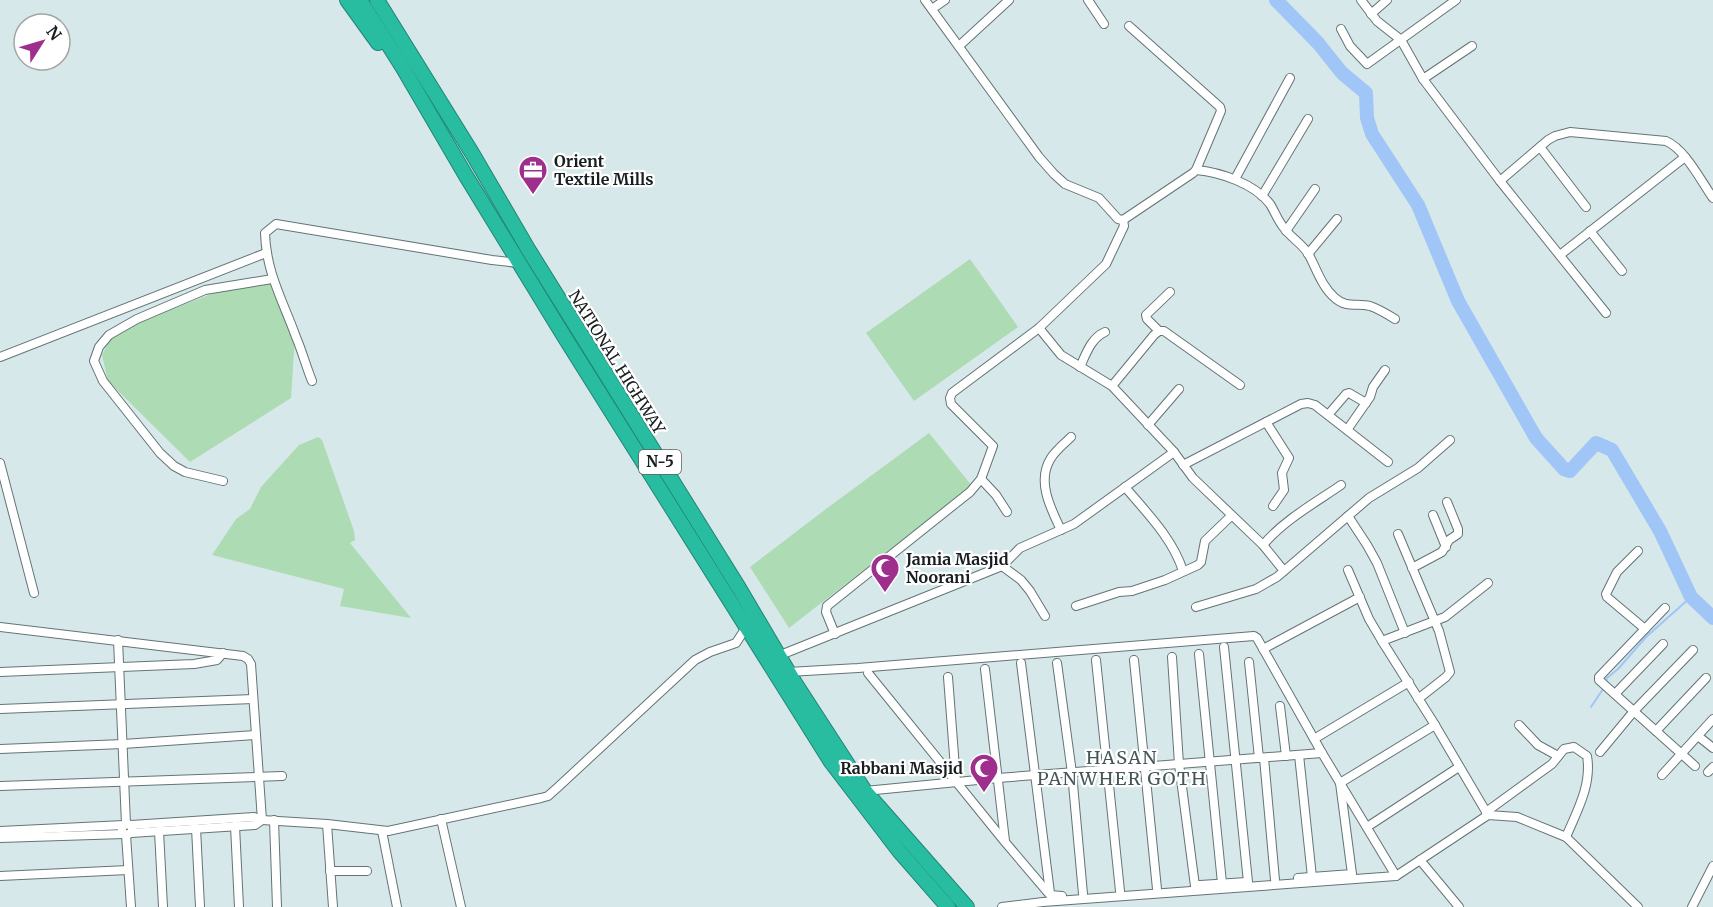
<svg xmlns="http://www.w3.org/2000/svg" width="1713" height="907" viewBox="0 0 1713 907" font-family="Merriweather,serif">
<rect width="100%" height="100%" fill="#d7e8ea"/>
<g fill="#addbb4">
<polygon points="970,259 1018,327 914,401 866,333"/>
<polygon points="271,276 295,336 291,398 190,462 108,381 102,355 110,339 139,322 209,295"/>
<polygon points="929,433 972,486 789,628 750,567 826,509"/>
<polygon points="318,437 322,440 354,531 355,540 350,543 411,618 340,606 344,589 212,555 236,519 250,509 261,487 299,445"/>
</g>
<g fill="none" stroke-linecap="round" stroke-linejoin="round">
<polyline stroke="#a0c6f8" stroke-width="2" points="1591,707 1603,689 1607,678 1618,669 1646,637 1691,597"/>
<polyline stroke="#a0c6f8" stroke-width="14" points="1276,0 1318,43 1342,73 1366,93 1367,118 1372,134 1418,205 1458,301 1536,438 1564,469 1570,471 1596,443 1612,450 1660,531 1691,597 1713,618"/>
<g stroke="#647475" stroke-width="10">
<g id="street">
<polyline points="1088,0 1104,24"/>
<polyline points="1361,0 1377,21 1401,40 1423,79 1500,181 1606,313"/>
<polyline points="932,9 945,0"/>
<polyline points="1371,14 1387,0"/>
<polyline points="1341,29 1350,46 1367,64 1456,0"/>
<polyline points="959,46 1009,0"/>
<polyline points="1423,79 1472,46"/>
<polyline points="1540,147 1586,207"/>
<path d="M1196 170C1220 172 1255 184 1270 204 1275 212 1278 221 1284 228 1291 238 1303 244 1309 255 1317 270 1322 287 1335 298 1346 308 1357 303 1370 306 1379 309 1387 314 1395 319"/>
<polyline points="1235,179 1290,78"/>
<path d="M1500 181 1548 140 1555 136 1570 132 1666 141C1685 149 1701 181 1713 198"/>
<polyline points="1262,196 1308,119"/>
<polyline points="1123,220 1193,173 1196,170 1221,111 1220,107 1129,26"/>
<polyline points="1286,231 1315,189"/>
<polyline points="1590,231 1622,271"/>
<polyline points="1308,254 1337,219"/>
<polyline points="1560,255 1685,157"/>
<polyline points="1039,328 1061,355 1112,386 1174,452 1193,478 1263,545 1284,571"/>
<polyline points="1159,331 1147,319 1146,315 1170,292"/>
<polyline points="0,357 266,253"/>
<path d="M1080 367C1086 354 1091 338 1105 332"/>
<path d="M312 381C306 366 302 351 296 337 283 301 266 272 265 233L276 224 492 260 518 263"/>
<polyline points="1112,386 1154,335 1159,331 1164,331 1240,385"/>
<polyline points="1328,415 1346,394 1349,393 1366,403"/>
<polyline points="1266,422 1289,458 1282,473 1284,490 1273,506"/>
<polyline points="1148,425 1179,389"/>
<polyline points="1347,430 1370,397 1373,387 1385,370"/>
<polyline points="0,463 34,593"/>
<polyline points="1183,465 1301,404 1308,403 1315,405 1388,462"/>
<polyline points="981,479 996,495 1007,512"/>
<polyline points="223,481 185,472 174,466 160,453 103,381 94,361 99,347 109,335 137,319 205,290 272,279"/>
<path d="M1125 487C1147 513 1173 539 1183 571"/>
<polyline points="1433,515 1446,547"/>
<polyline points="1348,516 1367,545 1377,563 1405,633"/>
<path d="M1061 530C1051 509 1036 481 1051 458 1056 450 1065 443 1071 437"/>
<polyline points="1398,534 1439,631 1450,672 1446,677 1418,699"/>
<path d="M1263 545C1284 520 1315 503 1341 485"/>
<polyline points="1638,551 1617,572 1606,594 1607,597 1645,629"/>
<polyline points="1002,566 1021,580 1030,591 1045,616"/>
<polyline points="1412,568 1442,552 1449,540 1458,534 1458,529 1447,502"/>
<polyline points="1348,570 1369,619 1382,641 1435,725"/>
<polyline points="1076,606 1119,592 1132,591 1165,580 1198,565 1201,562 1205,541 1231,516"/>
<polyline points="1196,607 1256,589 1277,577 1369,498 1418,468 1450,440"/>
<polyline points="1665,608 1599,677 1599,680 1695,766"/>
<polyline points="0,627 243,656 248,659 251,664 262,820"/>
<polyline points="835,634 826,612 827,606 970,492 981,479 993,446 951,404 950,398 952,393 1039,328 1106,264 1124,226 1123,220 1118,219 1099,198 1065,184 1054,174 1039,157 925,0"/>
<polyline points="118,640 126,824"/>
<polyline points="1382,641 1445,617 1488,583"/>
<polyline points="1224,647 1248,882"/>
<polyline points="1263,649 1360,597"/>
<polyline points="1199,654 1222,883"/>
<polyline points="778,656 1002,566 1020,548 1074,524 1174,452"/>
<polyline points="1172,657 1179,764 1195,886"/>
<polyline points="1096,660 1120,891"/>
<polyline points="1134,660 1157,889"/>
<polyline points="1249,662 1259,758"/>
<polyline points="1021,663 1050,893"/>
<polyline points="1057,663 1072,773 1083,894"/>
<polyline points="985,669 1005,841"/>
<polyline points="0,672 194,664 217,660 223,653"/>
<polyline points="788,672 858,668 1254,636 1257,638 1322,753 1396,876 1043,902 1002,907"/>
<polyline points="868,673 1005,842 1050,895 1062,896"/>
<polyline points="948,677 956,781"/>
<polyline points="1615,694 1663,644"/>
<polyline points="1280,706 1286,756"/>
<polyline points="0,709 253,699"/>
<polyline points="1519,725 1538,745 1558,756"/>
<polyline points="1656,731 1706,678"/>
<polyline points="1698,736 1713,748"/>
<polyline points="1314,739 1409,682"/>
<polyline points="0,749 123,744 255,735"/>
<polyline points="1600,752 1634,711 1693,650"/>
<polyline points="1299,755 1312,877"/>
<polyline points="1264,758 1275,880"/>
<polyline points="1708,772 1713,767"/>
<polyline points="1662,775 1713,719"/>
<polyline points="0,786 282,776"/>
<polyline points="865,791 998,778 1322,753"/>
<path d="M1486 812 1552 764 1564 749 1574 747 1587 756C1592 785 1577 811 1566 837"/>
<polyline points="441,819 461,907"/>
<polyline points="274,820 277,907"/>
<polyline points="327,824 333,907"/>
<polyline points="131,825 132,830 131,833 126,835 122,832 122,827 126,824 131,825 254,817 262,820 327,824 388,831 541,798 548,796 557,788 695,660 710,652 736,643 747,626"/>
<polyline points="235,826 239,907"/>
<polyline points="1367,827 1459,767"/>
<polyline points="196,828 200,907"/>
<polyline points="0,831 124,825"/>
<polyline points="159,831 163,907"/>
<polyline points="382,831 397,907"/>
<polyline points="131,833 255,825 262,820"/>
<polyline points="126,835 131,907"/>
<polyline points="0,838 124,834"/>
<polyline points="1420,860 1459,907"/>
<polyline points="330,871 367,871"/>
<polyline points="0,876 128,870"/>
<polyline points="1396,876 1488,815 1517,817 1566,837 1638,907"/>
<polyline points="1298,878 1352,874 1340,783 1435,725 1488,815"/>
<polyline points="1200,885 1247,882"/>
<polyline points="1692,907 1713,866"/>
</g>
</g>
<g stroke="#228574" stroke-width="16">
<g id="highway">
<polyline points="347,0 378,43"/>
<polyline points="360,0 403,68 466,176 562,333 831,762 899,851 948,907"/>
<polyline points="377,0 472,153 528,249 739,588 795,683 865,791 967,907"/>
</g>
</g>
<use href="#street" stroke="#fff" stroke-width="8"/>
<use href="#highway" stroke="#28bda1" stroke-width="14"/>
</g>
<defs>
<g id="office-pin" transform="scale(1.5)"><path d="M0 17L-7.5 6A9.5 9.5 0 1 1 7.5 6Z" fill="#9f2f8c" stroke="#fff"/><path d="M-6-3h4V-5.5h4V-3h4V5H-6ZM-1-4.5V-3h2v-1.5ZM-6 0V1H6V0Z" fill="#fff"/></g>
<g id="mosque-pin" transform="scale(1.5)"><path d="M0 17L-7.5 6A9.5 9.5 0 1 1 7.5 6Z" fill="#9f2f8c" stroke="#fff"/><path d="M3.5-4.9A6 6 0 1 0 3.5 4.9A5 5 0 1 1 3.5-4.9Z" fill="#fff"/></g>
</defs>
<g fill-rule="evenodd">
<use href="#office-pin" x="533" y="170"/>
<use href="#mosque-pin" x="885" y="568"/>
<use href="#mosque-pin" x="984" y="768"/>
</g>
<g text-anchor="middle" stroke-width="4.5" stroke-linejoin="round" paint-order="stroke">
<rect fill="#fff" stroke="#5d6262" stroke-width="1.5" x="639" y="450" width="42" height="24" rx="4.5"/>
<g font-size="15" font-weight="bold" fill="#181e1f">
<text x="660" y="467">N-5</text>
</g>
<g font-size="16" font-weight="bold" fill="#181e1f" stroke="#fff" text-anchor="start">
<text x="554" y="167">Orient<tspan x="554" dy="18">Textile Mills</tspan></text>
<text x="906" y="565">Jamia Masjid<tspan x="906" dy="18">Noorani</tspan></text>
<text x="963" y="774" text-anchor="end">Rabbani Masjid</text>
</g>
<g font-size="16" fill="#181e1f" stroke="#fff">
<text transform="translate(617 362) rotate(58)" y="6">NATIONAL HIGHWAY</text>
</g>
<g font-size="18" letter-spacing="1.5" fill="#465556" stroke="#fff">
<text x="1122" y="764">HASAN<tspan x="1122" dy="21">PANWHER GOTH</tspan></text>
</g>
</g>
<g transform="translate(42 42) rotate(53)"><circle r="28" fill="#ffffff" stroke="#a3a5a5" stroke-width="1.5"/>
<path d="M0-4.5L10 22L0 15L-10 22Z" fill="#9f2f8c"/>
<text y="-9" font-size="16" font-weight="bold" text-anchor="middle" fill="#181e1f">N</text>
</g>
</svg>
